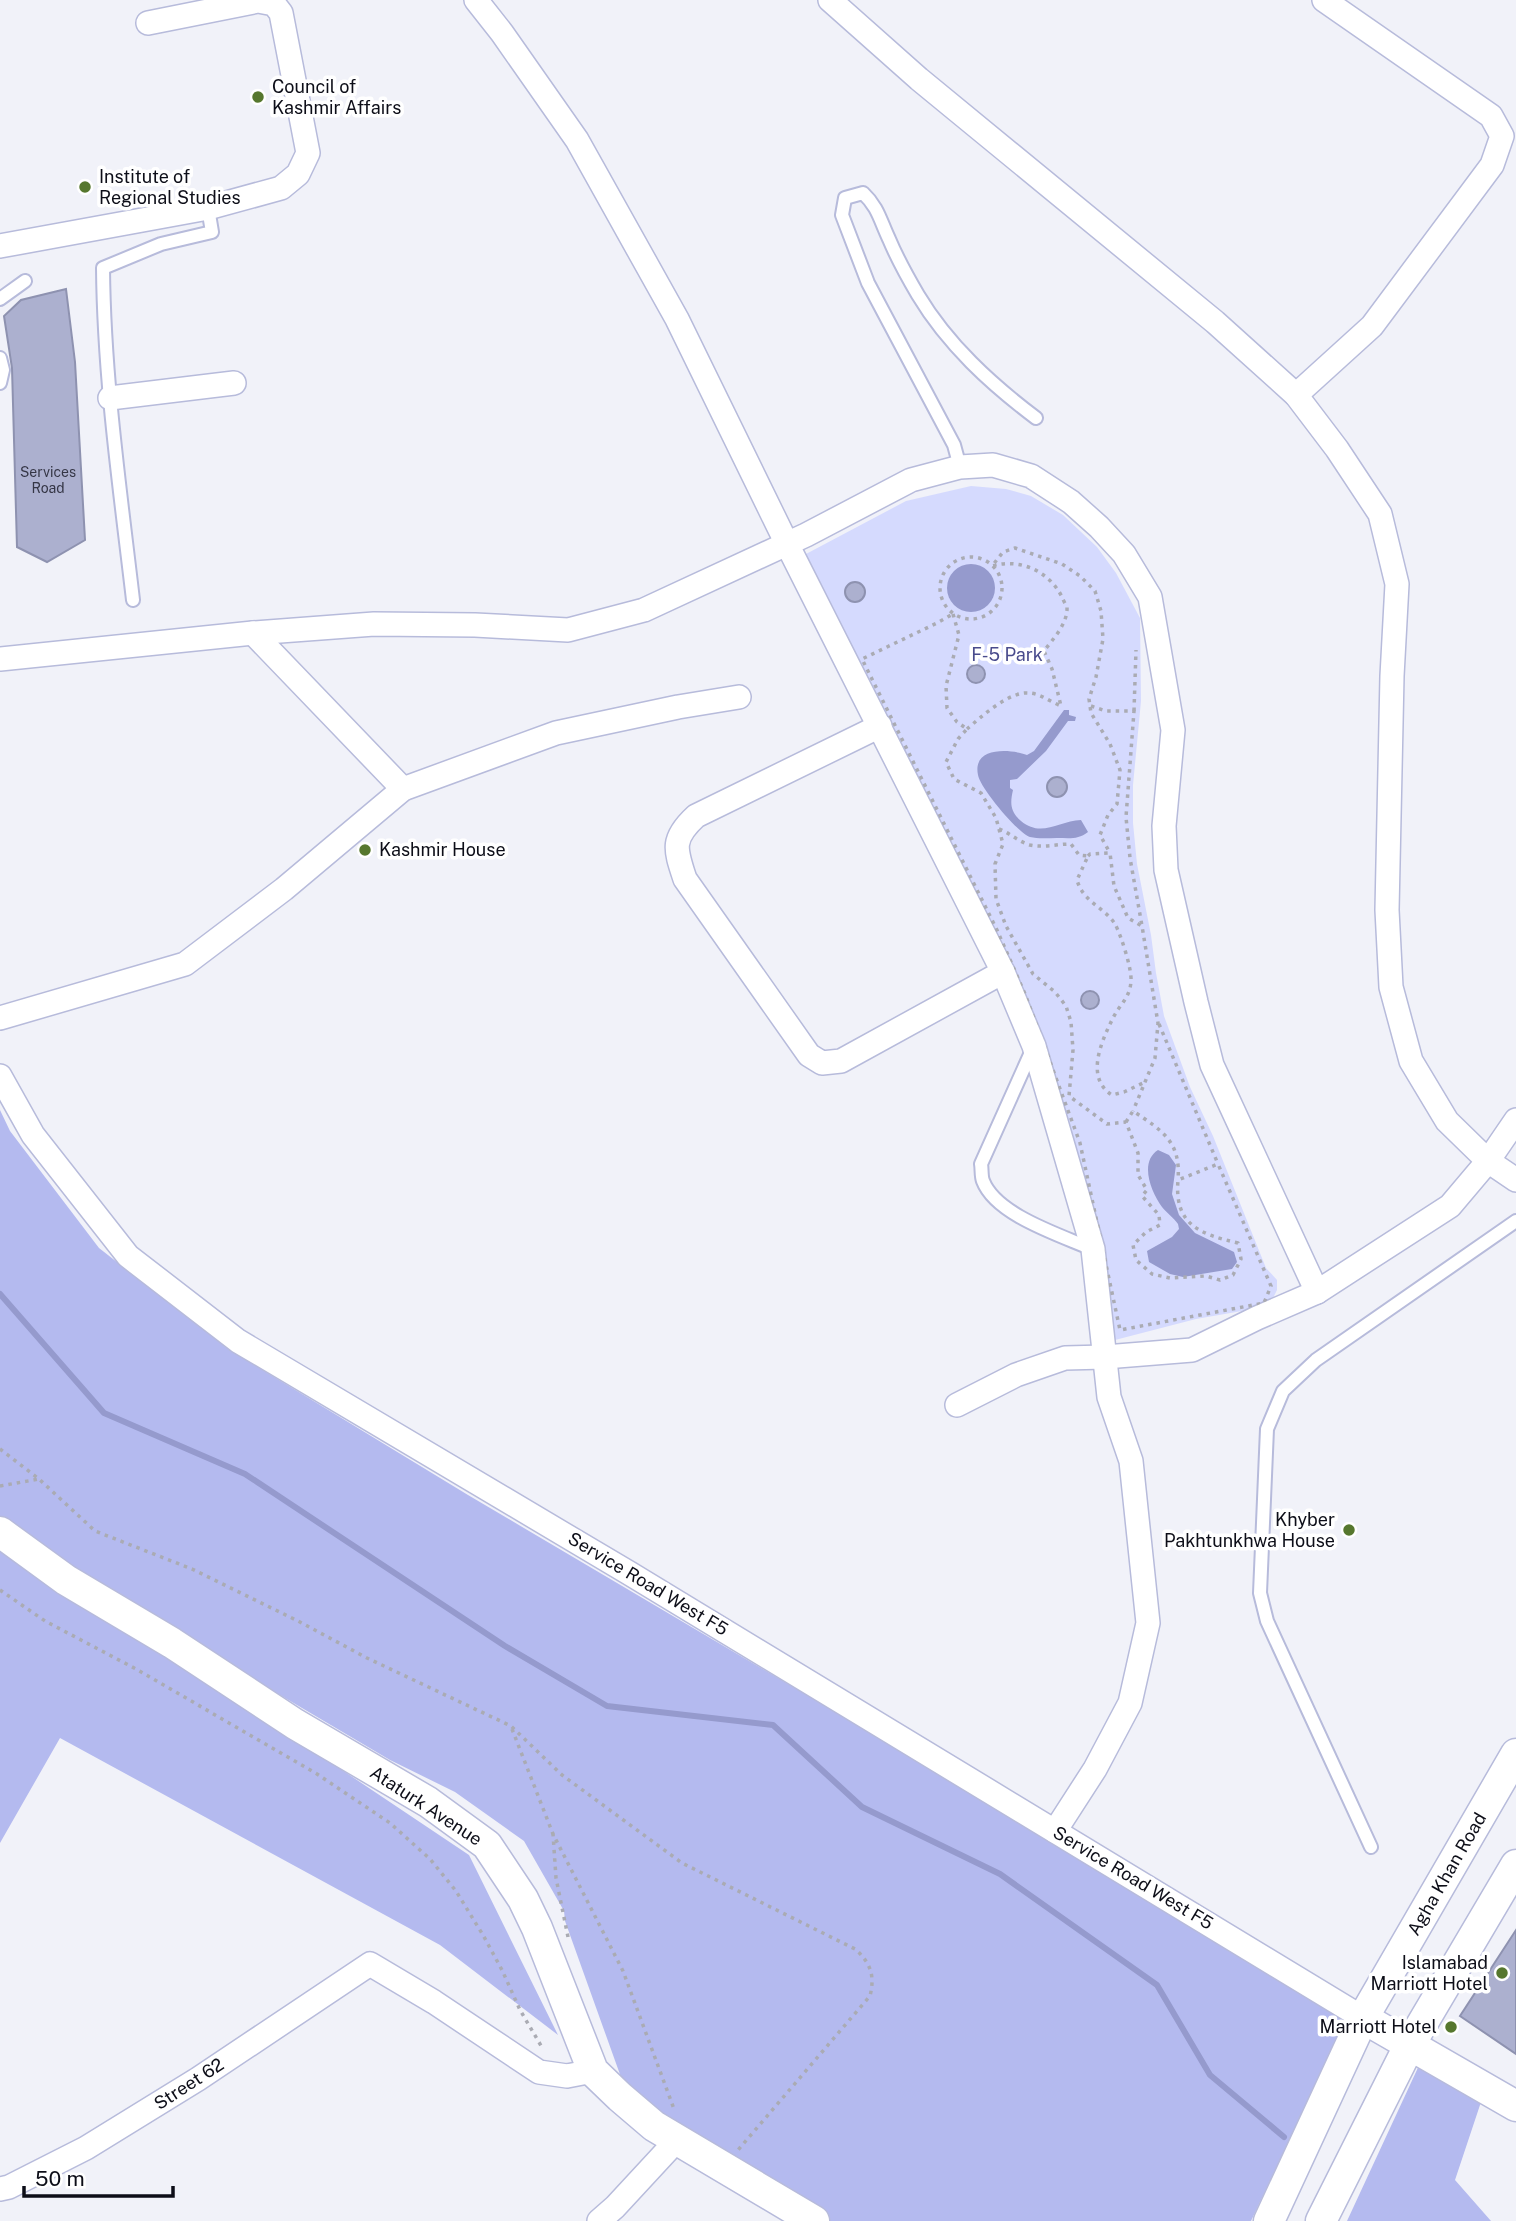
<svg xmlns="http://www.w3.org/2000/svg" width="1516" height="2221" viewBox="0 0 1516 2221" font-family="'Public Sans',sans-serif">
<rect width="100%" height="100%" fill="#f1f2f9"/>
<polygon fill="#d5dafe" points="971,486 1006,489 1031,496 1063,515 1097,547 1116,573 1140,618 1141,701 1133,785 1133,823 1137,864 1151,935 1156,973 1164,1016 1190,1087 1213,1136 1266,1268 1277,1280 1277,1290 1271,1302 1259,1308 1196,1319 1115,1340 1079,1163 1027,1009 975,891 806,554 906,501"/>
<g fill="#b4baef">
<polygon points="0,1110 10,1131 99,1248 228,1349 468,1495 1349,2015 1251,2221 828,2221 627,2094 565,1921 564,1911 524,1841 455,1792 390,1760 258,1682 121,1594 68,1569 0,1521"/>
<polygon points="0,1541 469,1855 558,2035 440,1945 60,1738 0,1843"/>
<polygon points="1422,2059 1484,2093 1455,2180 1491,2221 1347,2221"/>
</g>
<g fill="#959acd">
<circle cx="971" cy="588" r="24"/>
<path d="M1064 710H1069V715L1076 717 1075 721H1068L1046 751 1017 779 1010 780V788L1013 790C1010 803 1010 811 1021 821 1041 838 1059 821 1081 820L1088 832C1078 840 1069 838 1057 838 1048 838 1038 839 1030 837 1018 833 980 788 978 775 972 746 1011 749 1027 755L1034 751Z"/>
<path d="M1158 1150 1169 1155 1176 1165 1172 1194 1179 1215 1195 1233 1234 1252 1237 1262 1232 1269 1183 1277 1170 1274 1149 1262 1147 1251 1172 1237 1179 1229 1178 1224C1173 1217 1167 1213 1162 1207 1151 1192 1139 1162 1158 1150Z"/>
</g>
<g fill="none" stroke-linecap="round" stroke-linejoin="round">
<polyline stroke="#959acd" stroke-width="6" points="0,1294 104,1413 245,1474 505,1646 607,1706 773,1725 862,1807 1000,1874 1157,1985 1210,2075 1284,2137"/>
</g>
<g fill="#acb0cf" stroke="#8e92b0" stroke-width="2">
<polygon points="66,289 75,362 85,540 47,562 17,547 12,368 4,316 21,300"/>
<circle cx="855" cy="592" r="10"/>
<circle cx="976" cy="674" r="9"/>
<circle cx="1057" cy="787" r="10"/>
<circle cx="1090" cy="1000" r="9"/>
<polygon points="1516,1930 1516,2054 1460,2016"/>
</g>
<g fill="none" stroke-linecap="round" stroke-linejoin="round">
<g stroke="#b7bbdb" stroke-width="16">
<g id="service">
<polyline points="0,299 25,281"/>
<polyline points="0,358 3,370 0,383"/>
<path d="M960 467 954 445 868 283 842 215 845 198 863 193C878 207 880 220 889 239 897 258 908 278 918 295 948 345 991 384 1036 418"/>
<path d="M133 600C120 489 104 379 103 268L161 244 212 232 208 208"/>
<path d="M1033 1048 981 1164C982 1169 981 1176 983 1181 996 1215 1060 1235 1092 1249"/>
<polyline points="1371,1847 1267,1621 1260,1593 1267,1429 1283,1391 1316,1360 1516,1221"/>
</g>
</g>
<g stroke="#b7bbdb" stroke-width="26">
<g id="minor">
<polyline points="476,0 502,33 577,140 677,319 787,544 1003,972 1034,1046 1093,1249 1109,1397 1131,1461 1148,1623 1130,1703 1095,1769 1055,1831"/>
<polyline points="830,0 919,79 1215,322 1296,395 1337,449 1380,514 1397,584 1392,676 1387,910 1391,987 1411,1061 1447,1121 1488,1161 1516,1180"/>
<polyline points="0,246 208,208 281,188 298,174 308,153 281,13 274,4 258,1 148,23"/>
<polyline points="1296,395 1372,326 1492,165 1502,136 1491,116 1324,0"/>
<polyline points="110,398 234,383"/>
<polyline points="253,633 403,789"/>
<polyline points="0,659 253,633 374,624 475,625 568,630 644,610 806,535 911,480 960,467 993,465 1031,476 1071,502 1099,527 1124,554 1150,597 1173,730 1164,826 1166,870 1196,1002 1212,1065 1317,1292"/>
<path d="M880 726 696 816C671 839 675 849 685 879L809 1055 822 1063 841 1061 1003 972"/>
<polyline points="0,1018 185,964 284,889 403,789 556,733 678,707 739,697"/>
<polyline points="0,1076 33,1135 128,1256 238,1341 629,1573 1363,2018"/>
<polyline points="957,1405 1016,1375 1065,1358 1105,1357 1192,1350 1257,1318 1317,1292 1450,1206 1488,1161 1516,1120"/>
<polyline points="0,2189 9,2187 86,2148 198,2079 370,1964 434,2002 539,2072 567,2076 593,2071"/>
<polyline points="599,2221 615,2207 677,2140"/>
</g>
</g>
<g stroke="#b7bbdb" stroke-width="33">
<g id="tertiary">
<polyline points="0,1532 66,1580 172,1643 295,1724 428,1802 487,1845 523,1899 537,1928 593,2071 620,2097 654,2126 814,2221"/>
<polyline points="1363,2018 1516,2106"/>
<polyline points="1269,2221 1363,2018 1516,1754"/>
<polyline points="1321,2221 1409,2046 1516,1865"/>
</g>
</g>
<g stroke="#aaabb3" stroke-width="3.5" stroke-dasharray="3.5 5" stroke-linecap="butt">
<circle cx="971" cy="588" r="31"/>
<path d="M953 614 959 635 946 686 947 708 957 722 967 729 958 739 946 762 954 779 981 793 996 818 1003 844 995 864 996 899 1006 926 1033 974 1055 992 1066 1006 1071 1022 1073 1050 1069 1096 1107 1124 1126 1122 1138 1153V1175L1147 1190 1142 1196 1159 1215 1160 1225 1146 1232 1133 1245 1136 1260 1152 1274 1170 1278 1206 1276 1220 1280 1233 1275 1241 1259 1238 1243C1200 1234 1174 1225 1178 1180L1218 1164 1271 1286 1264 1303 1120 1330 1080 1143 1025 994 997 930 862 659 937 623Z"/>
<polyline points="1091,706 1106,711 1134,711 1126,817 1130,858 1142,926"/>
<polyline points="1134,711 1136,650"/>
<path d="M967 729C981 717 1009 691 1029 693 1039 693 1051 702 1061 706L1052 669 1044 651C1052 640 1068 624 1067 607 1067 607 1062 598 1062 597 1049 571 1020 558 992 566L1003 552 1015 548 1062 564 1080 576 1095 591 1101 611 1103 639 1096 677 1089 699 1091 713 1110 744 1120 770 1117 804 1108 815 1100 835 1110 853"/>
<path d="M999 829C1010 833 1019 842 1030 845 1043 848 1057 844 1071 844L1079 855 1088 856 1077 880C1083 902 1104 907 1115 924 1121 935 1132 969 1131 981 1130 998 1120 1004 1113 1018 1101 1042 1085 1078 1112 1095L1124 1092 1145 1082"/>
<polyline points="1088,856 1090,854 1110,853 1114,886 1128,918 1142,926 1158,1023 1155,1058 1133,1111"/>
<polyline points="1159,1024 1218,1164"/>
<path d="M1126 1122 1133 1111C1163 1131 1181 1142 1178 1180"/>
<path d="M0 1449 39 1479 95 1531 192 1569 298 1621 367 1658 511 1726 562 1775 682 1863 855 1949C871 1963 875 1976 870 1996L738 2150"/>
<polyline points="0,1486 39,1479"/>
<polyline points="0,1590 45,1621 136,1669 317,1774 390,1823 430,1859 456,1891 483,1935 502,1970 520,2010 543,2049"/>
<polyline points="512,1729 553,1834"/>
<polyline points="568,1937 556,1878 553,1834 623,1971 674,2109"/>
</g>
<use href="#service" stroke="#fff" stroke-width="12"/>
<use href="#minor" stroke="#fff" stroke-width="23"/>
<use href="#tertiary" stroke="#fff" stroke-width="30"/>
</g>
<g fill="#56772e" stroke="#fff" stroke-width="2.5">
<circle cx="258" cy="97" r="7"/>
<circle cx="85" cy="187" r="7"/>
<circle cx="365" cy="850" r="7"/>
<circle cx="1349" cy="1530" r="7"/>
<circle cx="1502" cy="1973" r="7"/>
<circle cx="1451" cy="2027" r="7"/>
</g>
<g text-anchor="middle" stroke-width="7" stroke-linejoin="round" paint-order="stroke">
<g font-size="14" fill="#353646">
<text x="48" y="477">Services<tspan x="48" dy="16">Road</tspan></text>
</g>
<g font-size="18" fill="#0d0e18" stroke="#fff" text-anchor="start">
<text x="272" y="93">Council of<tspan x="272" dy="21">Kashmir Affairs</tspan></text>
<text x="99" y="183">Institute of<tspan x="99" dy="21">Regional Studies</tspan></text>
<text x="379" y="856">Kashmir House</text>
<text x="1335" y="1526" text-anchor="end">Khyber<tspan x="1335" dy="21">Pakhtunkhwa House</tspan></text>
<text x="1488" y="1969" text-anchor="end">Islamabad<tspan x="1488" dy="21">Marriott Hotel</tspan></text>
<text x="1437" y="2033" text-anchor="end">Marriott Hotel</text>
</g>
<g font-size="18" fill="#494b8c" stroke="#fff">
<text x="1007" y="661">F-5 Park</text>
</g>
<g font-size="18" fill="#0d0e18" stroke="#fff">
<text transform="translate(648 1584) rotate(31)" y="6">Service Road West F5</text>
<text transform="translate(426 1806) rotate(33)" y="6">Ataturk Avenue</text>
<text transform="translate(1447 1874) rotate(-60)" y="6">Agha Khan Road</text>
<text transform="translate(1133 1878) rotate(31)" y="6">Service Road West F5</text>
<text transform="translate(189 2084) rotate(-33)" y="6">Street 62</text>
</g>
</g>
<path d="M24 2186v10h149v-10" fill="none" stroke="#0d0e18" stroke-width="3.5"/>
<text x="35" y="2186" font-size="21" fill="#0d0e18" stroke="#ffffff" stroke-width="5" paint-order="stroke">50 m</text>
</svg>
